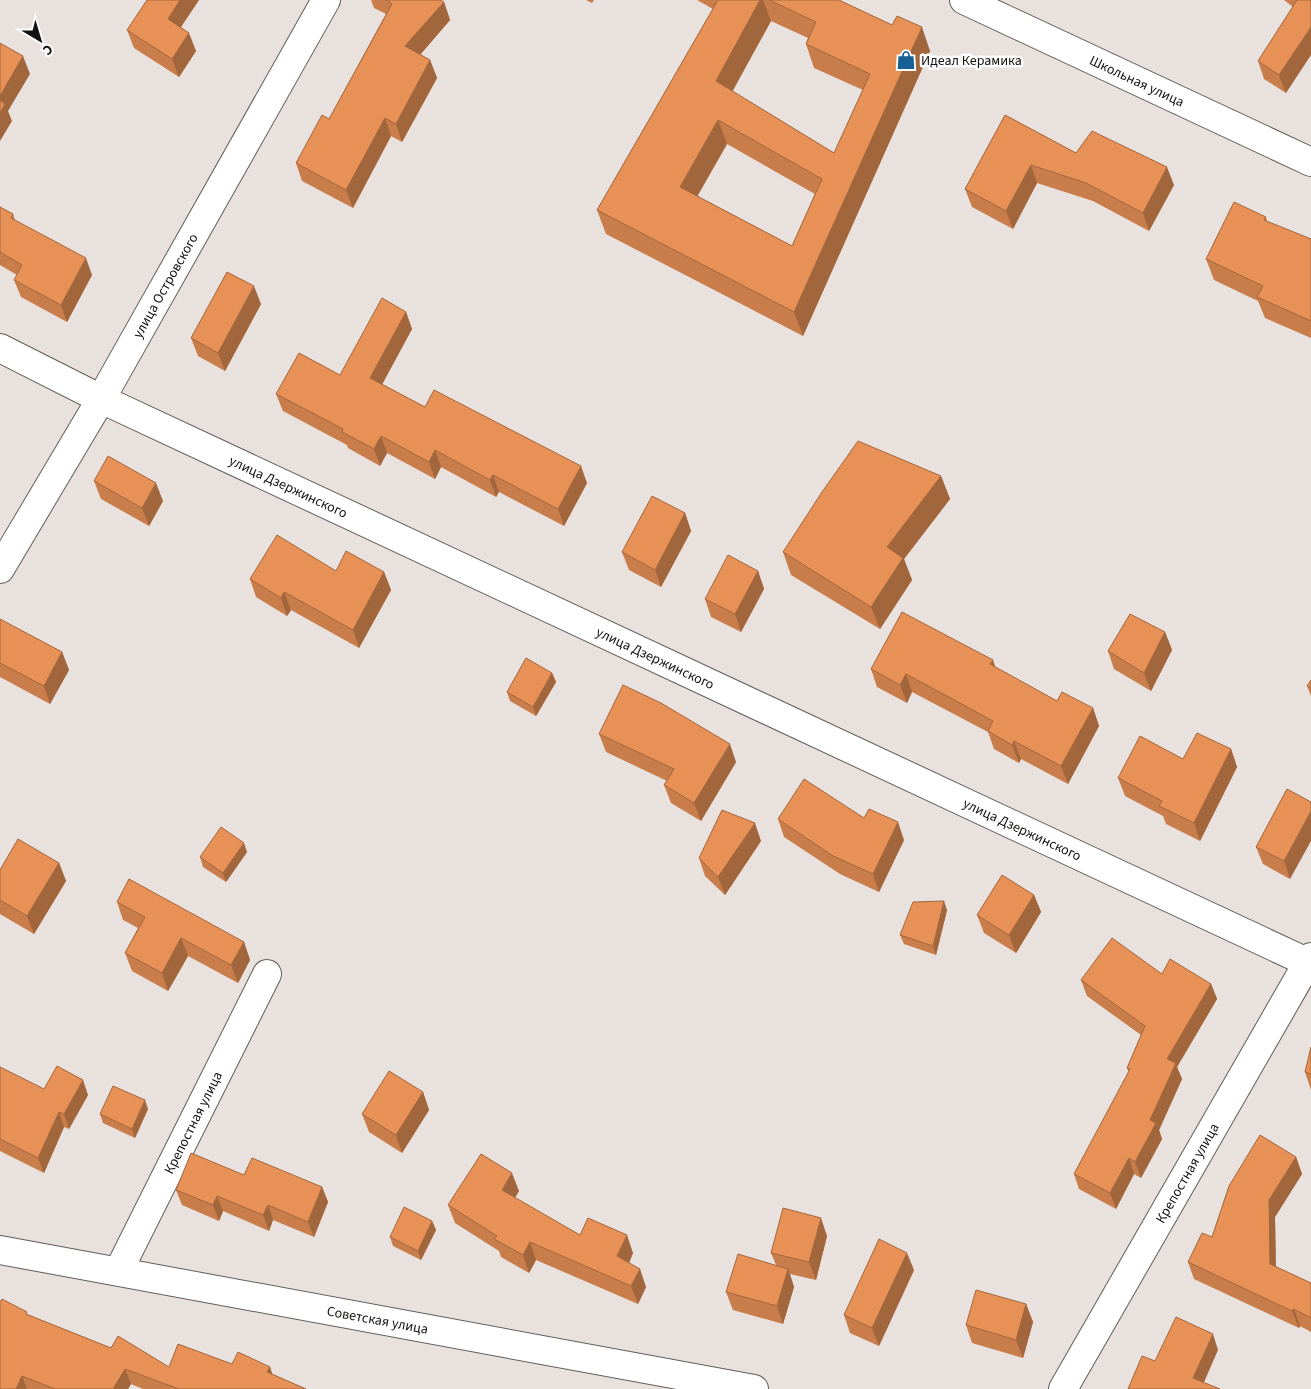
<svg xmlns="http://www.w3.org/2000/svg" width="1311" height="1389" viewBox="0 0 1311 1389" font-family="'Source Sans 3',sans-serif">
<rect width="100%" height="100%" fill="#e8e1dd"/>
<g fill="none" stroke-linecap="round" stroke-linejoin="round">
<g stroke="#635d59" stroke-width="30">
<g id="minor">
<path id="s1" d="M0 348 101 399 1311 964"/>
<path id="s2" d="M0 1250 754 1389"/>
<path id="s3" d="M119 1270 267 974"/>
<path id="s4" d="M1063 1389 1311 957"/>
</g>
</g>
<g stroke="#635d59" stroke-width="30">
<g id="tertiary">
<path id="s5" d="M964 0 1311 162"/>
<path id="s6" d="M0 569 101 399 326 0"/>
</g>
</g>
<use href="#minor" stroke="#fff" stroke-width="28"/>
<use href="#tertiary" stroke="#fff" stroke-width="28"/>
</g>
<g fill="#c87d4b" fill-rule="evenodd">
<polygon points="147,0 199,0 181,27 196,51 179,77 134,48 127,30"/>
<polygon points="371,0 440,0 444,2 450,20 420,55 430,60 437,78 402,142 391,136 353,208 302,181 296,163 329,119 386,14 374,8"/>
<polygon points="586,0 594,0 592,3"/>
<path d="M697 0H839L892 25 930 51 803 336 606 234 597 210 713 9ZM771 21 808 38 806 44 814 68 863 90 834 153 732 91ZM727 144 815 194 792 246 697 196Z"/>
<polygon points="1284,0 1311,0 1286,93 1264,79 1258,61 1293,7"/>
<polygon points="1005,115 1076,153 1174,185 1149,231 1093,201 1037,183 1013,229 972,207 965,189"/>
<polygon points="0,207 13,214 15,220 92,275 67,322 21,297 14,280 17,275 0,265"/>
<polygon points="1266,217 1267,222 1311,239 1311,338 1265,318 1258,301 1214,280 1206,259"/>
<polygon points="261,304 225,371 198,356 191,338"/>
<polygon points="406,312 412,329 382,384 425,407 587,483 564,526 499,492 496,497 441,467 435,479 387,453 380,466 348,448 347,445 283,411 276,394 340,375"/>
<polygon points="941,476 950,499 904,559 912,580 880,629 791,575 783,552"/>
<polygon points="94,481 163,501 149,526 101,499"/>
<polygon points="685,513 691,531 661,587 629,570 622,552"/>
<polygon points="336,571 384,572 391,590 359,648 291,610 287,616 256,597 250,579"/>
<polygon points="758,571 764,589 741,632 711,617 705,599"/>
<polygon points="0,619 62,652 69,670 50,704 0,677"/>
<polygon points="1165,632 1172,650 1151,691 1114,669 1108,651"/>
<polygon points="995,667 1057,701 1093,708 1099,726 1068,784 1021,759 1019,763 994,749 988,732 912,692 907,703 877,687 871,669"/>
<polygon points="552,673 556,682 536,716 510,701 507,692"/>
<polygon points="1311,680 1311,696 1307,686"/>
<polygon points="599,734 736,762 701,821 671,803 664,785 667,781 606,752"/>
<polygon points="1231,749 1237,767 1200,841 1166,824 1163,816 1125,796 1118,778 1183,759"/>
<polygon points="1287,789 1290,879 1263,864 1256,847"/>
<polygon points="864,818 904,840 879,892 840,874 784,837 778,819"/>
<polygon points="761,841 725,895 705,876 699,858"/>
<polygon points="247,852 226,882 203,867 200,857"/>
<polygon points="59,863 66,881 34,934 0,914 0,870"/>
<polygon points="1034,895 1041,912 1016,953 984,933 977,915"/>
<polygon points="117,902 244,942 250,960 238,983 188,956 168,991 132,971 125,953 138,928 123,920"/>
<polygon points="947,910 936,955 904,944 900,935"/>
<polygon points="1162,974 1211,984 1217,999 1177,1067 1182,1079 1159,1130 1162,1139 1141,1178 1134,1174 1116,1209 1079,1189 1074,1174 1129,1073 1127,1068 1141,1035 1087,996 1081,980"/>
<polygon points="1311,1047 1311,1090 1305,1072"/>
<polygon points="0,1067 44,1089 88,1095 69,1129 64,1127 44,1173 0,1151"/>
<polygon points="423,1092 429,1110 402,1153 369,1132 362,1114"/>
<polygon points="148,1109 135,1138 103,1123 100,1114"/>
<polygon points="1296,1157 1302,1174 1275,1217 1276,1267 1311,1283 1311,1332 1300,1326 1299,1328 1194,1279 1188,1262 1212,1237"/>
<polygon points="244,1175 322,1187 328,1202 314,1237 273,1220 269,1231 223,1211 219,1221 182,1205 176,1190"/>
<polygon points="519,1191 515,1198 580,1235 633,1253 629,1263 646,1287 638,1304 536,1260 529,1273 501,1257 499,1251 455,1223 448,1205"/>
<polygon points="432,1221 436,1230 421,1260 393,1246 390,1237"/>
<polygon points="827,1236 816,1280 790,1274 794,1287 783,1324 733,1310 726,1292 776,1265 771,1253"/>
<polygon points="914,1270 879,1346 850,1333 844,1315"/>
<polygon points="1026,1304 1033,1322 1023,1358 972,1343 966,1325"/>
<polygon points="28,1315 111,1348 169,1367 232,1364 270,1367 272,1374 306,1389 143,1389 131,1384 128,1389 0,1389"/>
</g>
<g fill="#a2663d">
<polygon points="180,0 199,0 174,37 168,19"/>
<polygon points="760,0 763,0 771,21 725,105 716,81"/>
<polygon points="444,2 450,20 412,64 405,46"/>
<polygon points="922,27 930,51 803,336 794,312"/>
<polygon points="1311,27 1311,55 1286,93 1279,75"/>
<polygon points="189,33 196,51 179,77 172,59"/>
<polygon points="23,56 30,74 8,111 12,121 0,141 0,96"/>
<polygon points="430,60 437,78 402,142 396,124"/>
<polygon points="385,118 391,136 353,208 346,190"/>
<polygon points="718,120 727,144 689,211 680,187"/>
<polygon points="1031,165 1037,183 1013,229 1006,211"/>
<polygon points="1167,167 1174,185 1149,231 1143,213"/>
<polygon points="86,258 92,275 67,322 61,305"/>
<polygon points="254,286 261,304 225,371 218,353"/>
<polygon points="406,312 412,329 377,394 370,378"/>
<polygon points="381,436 387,453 380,466 374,449"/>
<polygon points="435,450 441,467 435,479 429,462"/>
<polygon points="581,466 587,483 564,526 558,509"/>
<polygon points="493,475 499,492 496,497 490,480"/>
<polygon points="941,476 950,499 904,559 912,580 880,629 871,607 887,547"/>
<polygon points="156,483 163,501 149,526 142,508"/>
<polygon points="685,513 691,531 661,587 655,570"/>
<polygon points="758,571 764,589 741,632 735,614"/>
<polygon points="384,572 391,590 359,648 353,630"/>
<polygon points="284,592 291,610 287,616 281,598"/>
<polygon points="1165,632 1172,650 1151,691 1144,673"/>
<polygon points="62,652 69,670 50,704 44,686"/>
<polygon points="993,660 999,678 990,664"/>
<polygon points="552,673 556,682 536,716 533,707"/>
<polygon points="906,674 912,692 907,703 900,685"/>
<polygon points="1093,708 1099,726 1068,784 1061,766"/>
<polygon points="1014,741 1021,759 1019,763 1012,745"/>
<polygon points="730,744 736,762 701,821 694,803"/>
<polygon points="1231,749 1237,767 1200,841 1194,823"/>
<polygon points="1311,811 1311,841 1290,879 1284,861"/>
<polygon points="898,822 904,840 879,892 873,874"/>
<polygon points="755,823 761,841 725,895 718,877"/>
<polygon points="244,843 247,852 226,882 223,873"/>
<polygon points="59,863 66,881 34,934 27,916"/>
<polygon points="1034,895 1041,912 1016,953 1009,935"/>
<polygon points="944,901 947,910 936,955 933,946"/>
<polygon points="181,938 188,956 168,991 162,973"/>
<polygon points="244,942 250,960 238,983 231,965"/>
<polygon points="1211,984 1217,999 1177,1067 1182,1079 1159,1130 1162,1139 1141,1178 1135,1162 1167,1059"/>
<polygon points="83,1080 88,1095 69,1129 64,1114"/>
<polygon points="423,1092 429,1110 402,1153 396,1135"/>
<polygon points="145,1100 148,1109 135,1138 132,1129"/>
<polygon points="59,1112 64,1127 44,1173 38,1158"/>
<polygon points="1296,1157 1302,1174 1275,1217 1276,1281 1270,1264 1269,1200"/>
<polygon points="1129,1158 1134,1174 1116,1209 1110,1193"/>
<polygon points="512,1173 519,1191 508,1208 502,1190"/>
<polygon points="322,1187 328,1202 314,1237 308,1222"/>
<polygon points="217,1196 223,1211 219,1221 213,1205"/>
<polygon points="268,1205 273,1220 269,1231 263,1215"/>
<polygon points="821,1218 827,1236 816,1280 809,1262"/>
<polygon points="432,1221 436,1230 421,1260 418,1251"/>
<polygon points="627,1235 633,1253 624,1274 617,1256"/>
<polygon points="530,1242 536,1260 529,1273 523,1255"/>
<polygon points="907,1253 914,1270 879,1346 872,1328"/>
<polygon points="640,1269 646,1287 638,1304 631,1286"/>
<polygon points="788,1269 794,1287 783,1324 777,1306"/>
<polygon points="1026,1304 1033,1322 1023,1358 1016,1340"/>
<polygon points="1294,1309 1300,1326 1299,1328 1292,1311"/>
<polygon points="1213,1334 1218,1350 1201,1389 1193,1378"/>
<polygon points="270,1367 275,1382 267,1372"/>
<polygon points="125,1369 131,1384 128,1389 113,1389"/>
<polygon points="22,1376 27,1389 16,1389"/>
</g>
<g fill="#e89157" stroke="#a2663d" fill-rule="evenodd">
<polygon points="147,0 180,0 168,19 189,33 172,59 127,30"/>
<polygon points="386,0 440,0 444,2 405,46 430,60 396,124 385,118 346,190 296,163 322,115 329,119 392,4"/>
<path d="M718 0H760L716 81 834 153 870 74 806 44 816 22 769 0H839L892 25 897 16 922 27 794 312 597 210ZM718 120 822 179 792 246 680 187Z"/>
<polygon points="1297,0 1311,0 1311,27 1279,75 1258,61"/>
<polygon points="0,43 23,56 0,96"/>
<polygon points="0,100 5,104 0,113"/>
<polygon points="1005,115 1076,153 1092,131 1167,167 1143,213 1086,183 1031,165 1006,211 965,189"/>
<polygon points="1234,202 1266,217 1264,220 1311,239 1311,321 1257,297 1263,286 1206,259"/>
<polygon points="0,207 13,214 11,218 86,258 61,305 14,280 22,265 0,252"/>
<polygon points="227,272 254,286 218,353 191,338"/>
<polygon points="382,298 406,312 370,378 425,407 434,390 581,466 558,509 493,475 490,480 435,450 429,462 381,436 374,449 342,432 343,429 276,394 299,353 340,375"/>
<polygon points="858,441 941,476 887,547 903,558 871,607 783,552 822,492"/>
<polygon points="108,456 156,483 142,508 94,481"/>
<polygon points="652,496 685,513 655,570 622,552"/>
<polygon points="277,535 336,571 346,551 384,572 353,630 284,592 281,598 250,579"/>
<polygon points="728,555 758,571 735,614 705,599"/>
<polygon points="902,612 993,660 990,664 1057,701 1062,692 1093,708 1061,766 1014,741 1012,745 988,731 993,721 906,674 900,685 871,669"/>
<polygon points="1130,614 1165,632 1144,673 1108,651"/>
<polygon points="0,619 62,652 44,686 0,663"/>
<polygon points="526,658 552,673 533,707 507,692"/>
<polygon points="1311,680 1311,688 1307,686"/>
<polygon points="623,685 661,703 730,744 694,803 664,785 674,769 599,734"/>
<polygon points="1197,733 1231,749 1194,823 1159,806 1162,801 1118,778 1140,736 1183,759"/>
<polygon points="804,779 864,818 869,809 898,822 873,874 833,856 778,819"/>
<polygon points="1287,789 1311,802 1311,811 1284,861 1256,847"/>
<polygon points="722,810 755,823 718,877 699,858"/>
<polygon points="221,827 244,843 223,873 200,857"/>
<polygon points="18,839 59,863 27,916 0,900 0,870"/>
<polygon points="1002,875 1034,895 1009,935 977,915"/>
<polygon points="129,879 244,942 231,965 181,938 162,973 125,953 145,917 117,902"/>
<polygon points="944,901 933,946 900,935 913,902"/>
<polygon points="1112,938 1162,974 1170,959 1211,984 1167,1059 1176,1063 1150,1120 1156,1123 1135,1162 1129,1158 1110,1193 1074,1174 1130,1069 1127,1068 1145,1026 1081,980"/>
<polygon points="1311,1047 1311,1074 1305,1072"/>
<polygon points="57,1066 83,1080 64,1114 59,1112 38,1158 0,1139 0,1067 44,1089"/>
<polygon points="389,1071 423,1092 396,1135 362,1114"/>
<polygon points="113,1086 145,1100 132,1129 100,1114"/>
<polygon points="1260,1135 1296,1157 1269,1200 1270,1264 1311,1283 1311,1318 1294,1309 1292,1311 1188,1262 1202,1233 1212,1237 1229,1186"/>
<polygon points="191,1153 244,1175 252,1158 322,1187 308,1222 268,1205 263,1215 217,1196 213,1205 176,1190"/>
<polygon points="481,1154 512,1173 502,1190 580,1235 588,1218 627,1235 617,1256 640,1269 631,1286 530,1242 523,1255 494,1239 497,1236 448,1205"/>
<polygon points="404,1207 432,1221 418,1251 390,1237"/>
<polygon points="783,1208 821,1218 809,1262 771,1253"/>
<polygon points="879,1239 907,1253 872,1328 844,1315"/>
<polygon points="738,1254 788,1269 777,1306 726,1292"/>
<polygon points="976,1290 1026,1304 1016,1340 966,1325"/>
<polygon points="2,1299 27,1312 26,1314 111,1348 118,1336 169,1367 178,1344 232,1364 238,1352 270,1367 267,1372 306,1389 179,1389 125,1369 113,1389 55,1389 22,1376 16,1389 0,1389 0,1302"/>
<polygon points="1176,1317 1213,1334 1193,1378 1220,1389 1128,1389 1142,1356 1155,1361"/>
</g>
<defs>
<g id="shop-bare" transform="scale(1.5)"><path d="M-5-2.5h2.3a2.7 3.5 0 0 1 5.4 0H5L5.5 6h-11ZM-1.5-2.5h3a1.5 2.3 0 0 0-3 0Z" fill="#185f93" stroke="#fff" stroke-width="2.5" paint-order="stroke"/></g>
</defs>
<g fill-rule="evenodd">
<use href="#shop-bare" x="906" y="60"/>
</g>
<g text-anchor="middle" stroke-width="5" stroke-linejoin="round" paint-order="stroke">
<g font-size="14" fill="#141210" stroke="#fff" text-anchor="start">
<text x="921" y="65">Идеал Керамика</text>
</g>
<g font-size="14" fill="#141210" stroke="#fff">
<text dy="5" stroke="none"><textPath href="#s5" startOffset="191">Школьная улица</textPath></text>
<text dy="5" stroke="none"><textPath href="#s6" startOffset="328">улица Островского</textPath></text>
<text dy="5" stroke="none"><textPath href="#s1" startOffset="320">улица Дзержинского</textPath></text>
<text dy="5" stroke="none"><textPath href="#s1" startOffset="725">улица Дзержинского</textPath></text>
<text dy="5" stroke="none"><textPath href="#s1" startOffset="1130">улица Дзержинского</textPath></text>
<text dy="5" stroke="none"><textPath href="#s3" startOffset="165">Крепостная улица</textPath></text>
<text dy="5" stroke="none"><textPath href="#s4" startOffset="249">Крепостная улица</textPath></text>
<text dy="5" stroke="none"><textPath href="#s2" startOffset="384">Советская улица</textPath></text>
</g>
</g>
<g transform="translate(40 40) rotate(142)" stroke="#ffffff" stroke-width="4" paint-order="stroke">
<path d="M0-4L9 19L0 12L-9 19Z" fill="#141210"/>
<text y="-8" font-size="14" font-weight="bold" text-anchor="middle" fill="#141210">С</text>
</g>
</svg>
